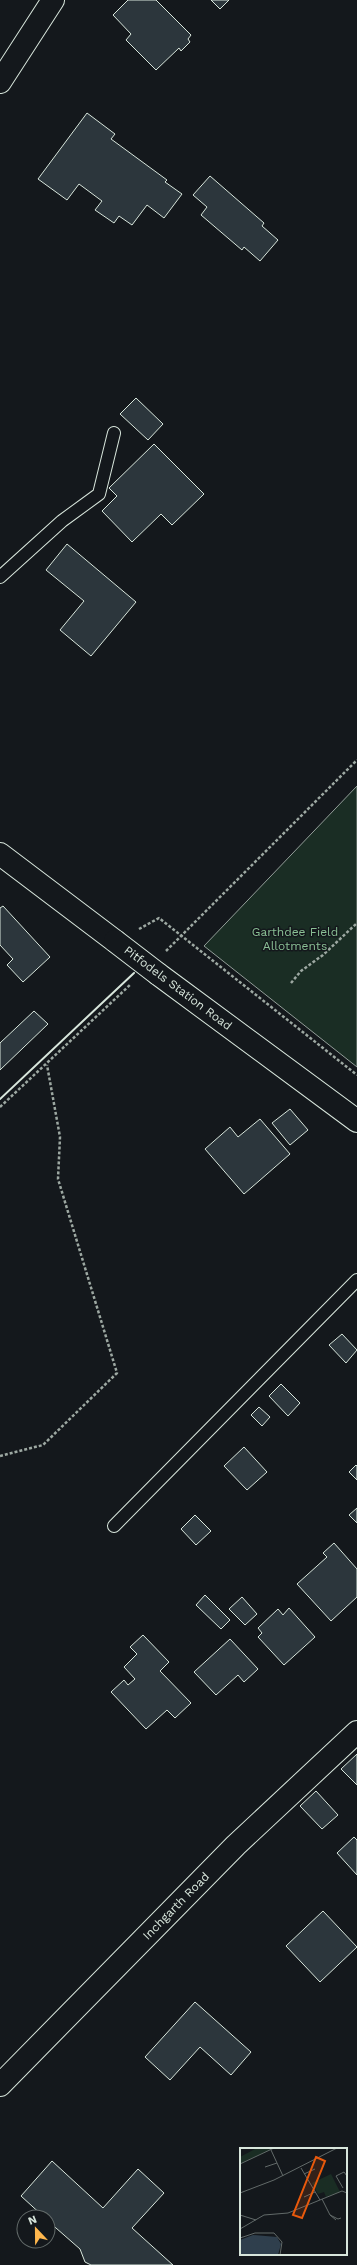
<svg xmlns="http://www.w3.org/2000/svg" width="357" height="2265" viewBox="0 0 357 2265" font-family="'Work Sans',sans-serif">
<rect width="100%" height="100%" fill="#14181c"/>
<polygon fill="#1a2d24" stroke="#939e99" points="357,786 357,1067 204,946"/>
<g fill="#2c363c" stroke="#d8e6dc">
<polygon points="128,0 156,0 191,35 188,39 190,42 181,51 179,48 156,70 126,40 131,34 113,15"/>
<polygon points="211,0 229,0 220,9"/>
<polygon points="87,113 115,134 111,139 167,180 165,182 182,194 164,218 147,205 132,225 119,216 114,223 95,210 102,201 79,184 67,200 38,179"/>
<polygon points="210,176 264,223 262,226 278,240 260,261 244,247 242,250 201,215 207,207 193,195"/>
<polygon points="136,398 163,424 148,440 120,414"/>
<polygon points="154,444 204,494 172,525 161,514 132,542 102,511 117,496 109,488"/>
<polygon points="67,544 136,602 91,656 60,630 84,601 46,570"/>
<polygon points="3,906 50,957 23,982 7,965 13,959 0,945 0,908"/>
<polygon points="34,1011 48,1024 0,1070 0,1043"/>
<polygon points="290,1109 308,1130 290,1145 272,1123"/>
<polygon points="260,1119 290,1154 244,1194 205,1149 230,1127 238,1137"/>
<polygon points="342,1334 357,1350 346,1363 329,1345"/>
<polygon points="281,1384 300,1403 288,1416 269,1396"/>
<polygon points="259,1407 270,1417 262,1426 251,1415"/>
<polygon points="244,1447 267,1472 247,1490 224,1466"/>
<polygon points="356,1465 357,1466 357,1480 349,1472"/>
<polygon points="357,1508 357,1523 349,1515"/>
<polygon points="195,1515 211,1531 196,1545 181,1529"/>
<polygon points="334,1543 357,1569 357,1597 331,1621 297,1584 327,1557 323,1553"/>
<polygon points="205,1595 230,1620 221,1629 196,1605"/>
<polygon points="242,1597 257,1614 245,1625 229,1609"/>
<polygon points="289,1608 315,1637 284,1665 258,1637 262,1633 258,1628 278,1609 283,1615"/>
<polygon points="143,1635 169,1662 160,1671 191,1703 175,1718 167,1710 146,1729 111,1692 124,1680 128,1685 135,1679 124,1667 137,1654 130,1647"/>
<polygon points="230,1639 258,1669 244,1682 238,1675 216,1695 194,1672"/>
<polygon points="357,1754 357,1785 341,1769"/>
<polygon points="316,1791 338,1815 322,1829 300,1806"/>
<polygon points="354,1837 357,1840 357,1875 337,1853"/>
<polygon points="323,1911 357,1947 320,1982 286,1946"/>
<polygon points="195,2002 251,2052 231,2075 200,2047 170,2080 145,2057"/>
<polygon points="52,2161 103,2208 138,2169 164,2193 132,2228 173,2265 91,2265 85,2262 80,2249 48,2221 48,2217 44,2217 21,2196"/>
</g>
<g fill="none" stroke-linecap="round" stroke-linejoin="round">
<g stroke="#d8e6dc" stroke-width="14">
<g id="service">
<polyline points="0,577 62,521 99,494 114,433"/>
<polyline points="114,1526 357,1280"/>
</g>
</g>
<g stroke="#d8e6dc" stroke-width="24">
<g id="tertiary">
<polyline points="0,854 115,941"/>
<polyline points="158,974 357,1121"/>
<path id="s1" d="M0 2085 236 1845 357 1732"/>
</g>
</g>
<g stroke="#d8e6dc" stroke-width="24">
<polyline id="primary" points="0,82 53,0"/>
</g>
<g stroke="#9da8a2" stroke-width="2.5" stroke-dasharray="3 2" stroke-linecap="butt">
<polyline points="139,929 159,918 357,1075"/>
<polyline points="166,951 357,760"/>
<polyline points="291,983 301,971 323,955 357,923"/>
<polyline points="0,1107 131,984"/>
<polyline points="0,1456 43,1445 117,1373 58,1179 60,1137 47,1065"/>
</g>
<use href="#service" stroke="#14181c" stroke-width="12"/>
<use href="#tertiary" stroke="#14181c" stroke-width="22"/>
<use href="#primary" stroke="#14181c" stroke-width="22"/>
<g stroke="#d8e6dc" stroke-width="24" stroke-linecap="butt">
<polyline id="tertiary-bridge" points="115,941 158,974"/>
</g>
<use href="#tertiary-bridge" stroke="#14181c" stroke-width="22"/>
<polyline stroke="#d8e6dc" stroke-width="2" points="0,1099 134,973"/>
</g>
<g text-anchor="middle" stroke-width="3" stroke-linejoin="round" paint-order="stroke">
<g font-size="12" fill="#8ac095" stroke="#14181c">
<text x="295" y="936">Garthdee Field<tspan x="295" dy="14">Allotments</tspan></text>
</g>
<g font-size="12" fill="#d8e6dc" stroke="#14181c">
<text transform="translate(178 988) rotate(37)" y="4">Pitfodels Station Road</text>
<text dy="4" stroke="none"><textPath href="#s1" startOffset="251">Inchgarth Road</textPath></text>
</g>
</g>
<g transform="translate(240 2148)">
<rect width="107" height="107" fill="#14181c"/>
<path d="M17 0H34L0 16V9ZM91 26 100 44 86 49 84 44 78 46 72 35Z" fill="#1a2d24"/>
<path d="M13 87 37 89 41 96 38 107H0V92Z" fill="#2f3f4d"/>
<path fill="none" stroke="#626a69" stroke-width="1" d="M31 2 43 28M0 16 34 0M25 19 37 15M61 20 80 52M64 26 75 21M103 40 96 28 104 24 107 28M0 45 34 32 97 0M64 49 75 44M82 51 90 67 96 72M0 67 16 72M90 67 98 71 101 70M0 81 24 67 48 65 102 43 107 45M0 90 15 85H34L42 94 40 107"/>
<path fill="#e8590c" fill-opacity="0.15" stroke="#e8590c" stroke-width="2" d="M76 9 85 13 62 70 53 67Z"/>
<rect width="107" height="107" fill="none" stroke="#d8e6dc" stroke-width="2"/>
</g>
<g transform="translate(36 2229) rotate(338)"><circle r="19" fill="#14181c" stroke="#626a69"/>
<path d="M0-3L7 15L0 10L-7 15Z" fill="#ffb74d"/>
<text y="-6" font-size="11" font-weight="bold" text-anchor="middle" fill="#d8e6dc">N</text>
</g>
</svg>
